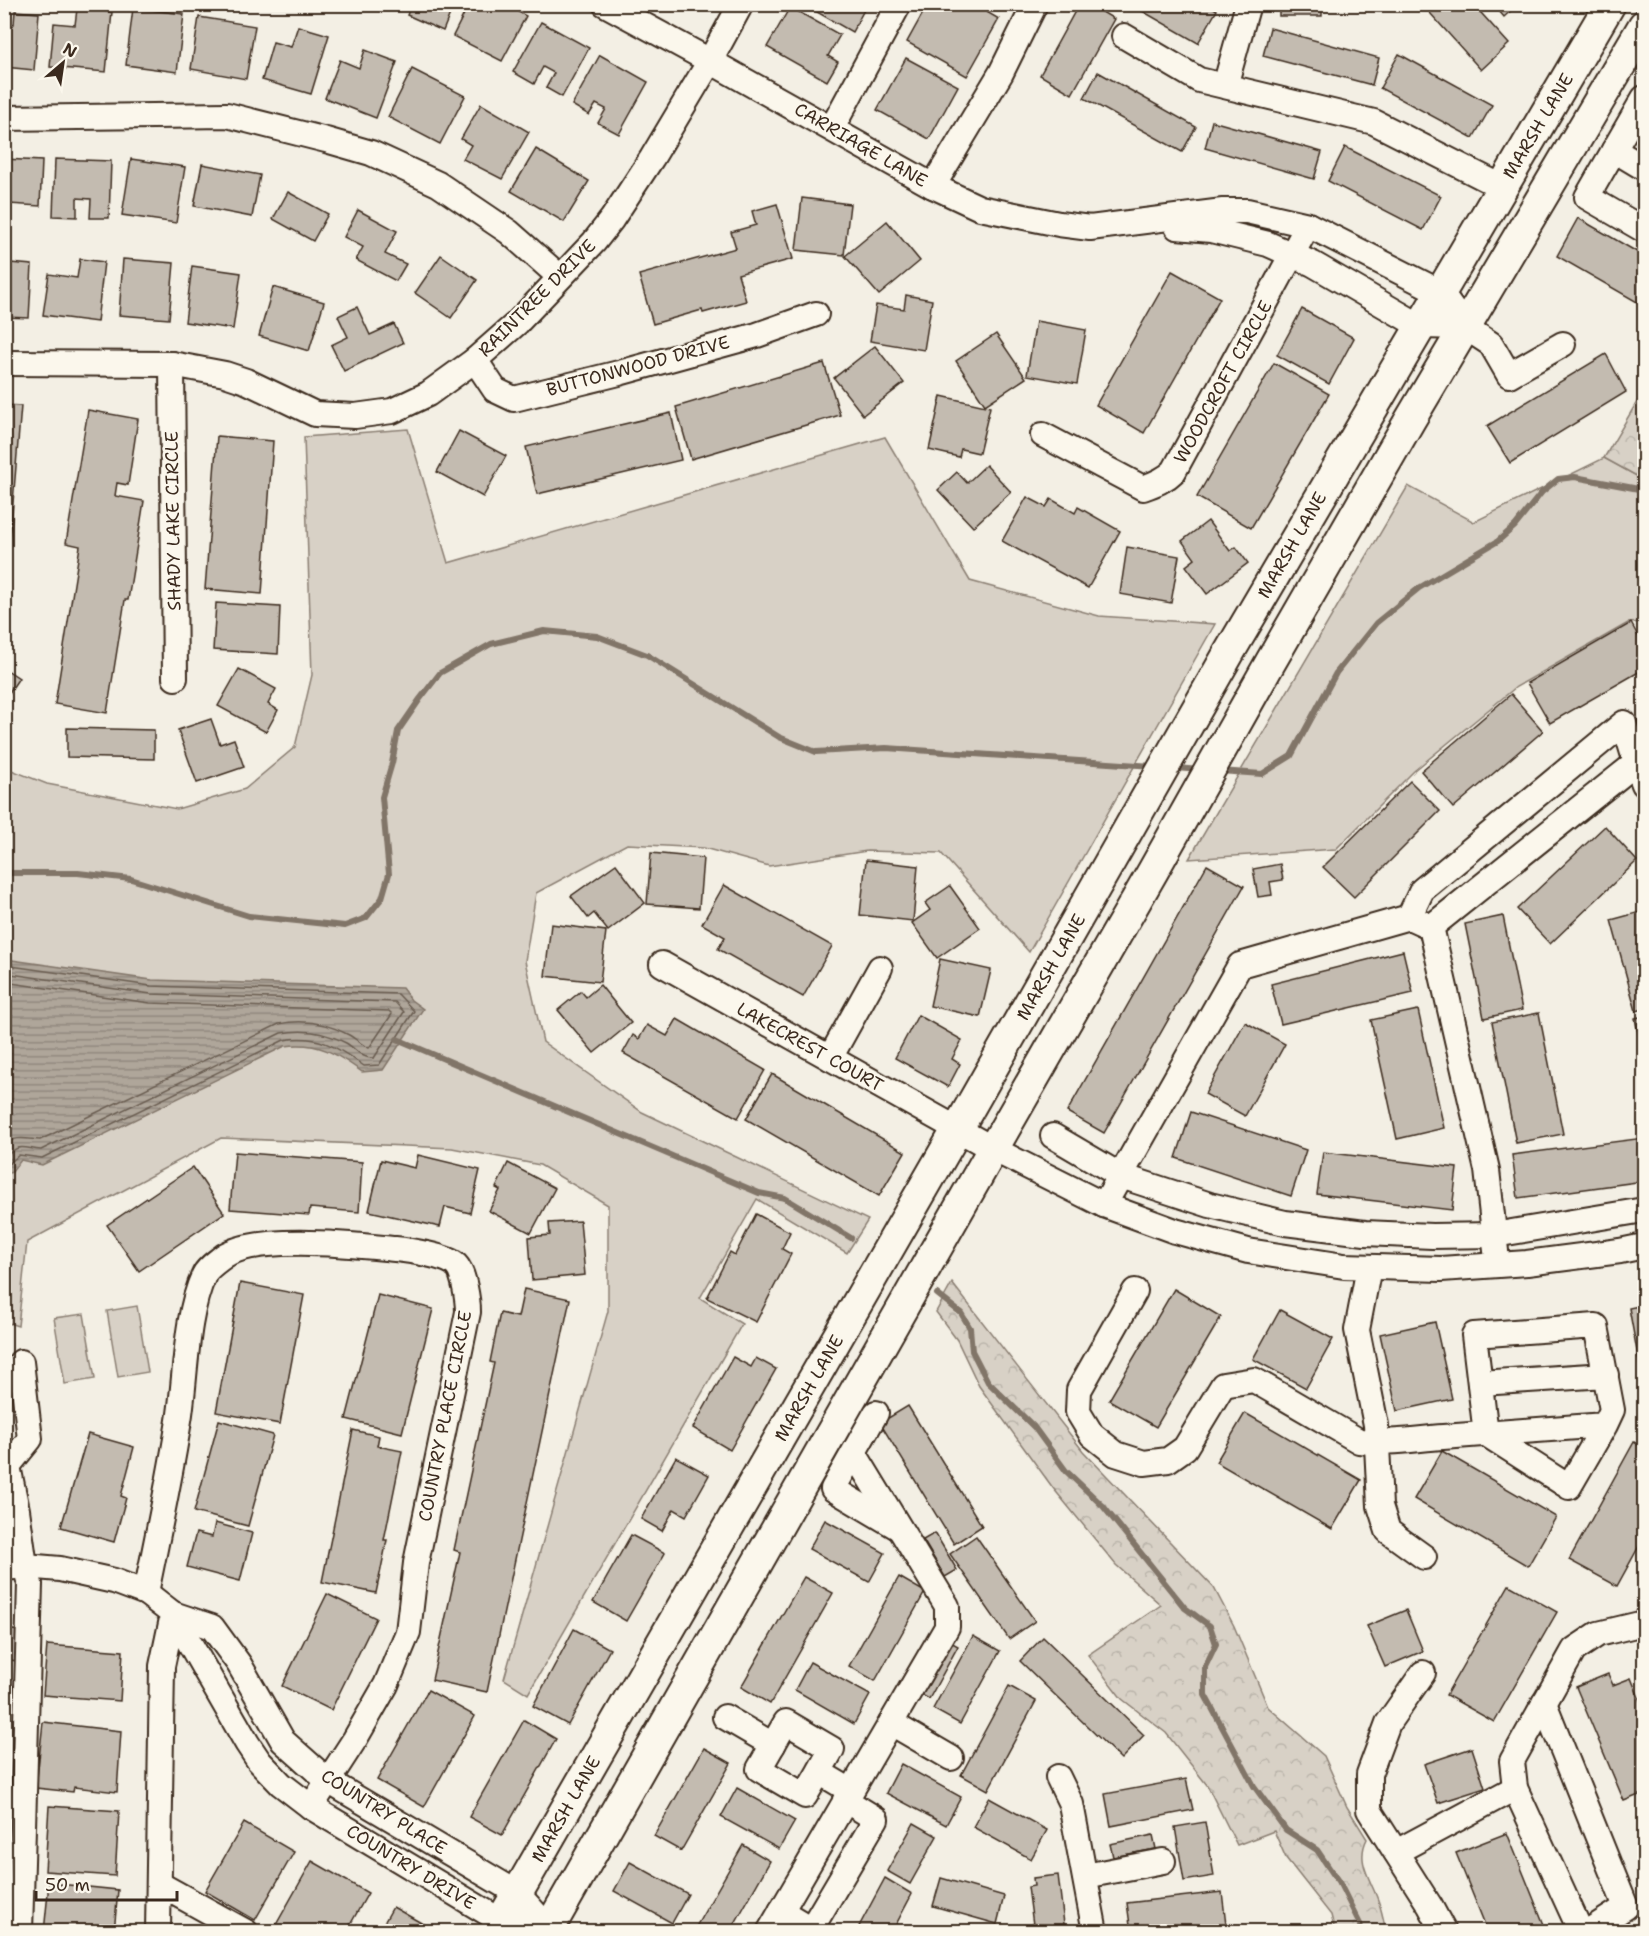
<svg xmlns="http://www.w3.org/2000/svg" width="1649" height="1936" viewBox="0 0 1649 1936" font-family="'Shantell Sans',sans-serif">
<defs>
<pattern id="forest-crowns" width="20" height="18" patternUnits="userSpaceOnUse" patternTransform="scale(1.5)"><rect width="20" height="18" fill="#d8d1c6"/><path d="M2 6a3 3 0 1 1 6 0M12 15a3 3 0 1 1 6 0" fill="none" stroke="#bab4aa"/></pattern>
<pattern id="water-rules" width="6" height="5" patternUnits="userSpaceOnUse" patternTransform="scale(1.5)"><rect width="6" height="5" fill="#afa69a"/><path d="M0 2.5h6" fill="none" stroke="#90877d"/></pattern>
</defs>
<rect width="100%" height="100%" fill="#f3efe4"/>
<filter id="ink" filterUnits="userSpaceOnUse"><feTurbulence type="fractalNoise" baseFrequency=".0167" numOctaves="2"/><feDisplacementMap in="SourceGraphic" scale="12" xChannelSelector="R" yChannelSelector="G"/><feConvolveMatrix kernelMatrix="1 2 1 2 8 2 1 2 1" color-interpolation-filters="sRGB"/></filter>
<g filter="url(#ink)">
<g fill="#d8d1c6" stroke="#8a7e72" stroke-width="1.5">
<polygon points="408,429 448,563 885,437 970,581 1099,616 1215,624 1029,952 941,853 867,851 769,866 704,848 627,844 536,893 525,961 543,1042 642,1112 868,1220 847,1253 757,1199 700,1298 742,1324 528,1694 504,1679 608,1311 608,1205 540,1165 452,1148 221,1138 27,1242 18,1326 5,1322 4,767 47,784 177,809 245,789 295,747 312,675 304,437"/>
<polygon points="1604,458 1644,480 1644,622 1628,623 1516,687 1414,771 1336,849 1189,859 1408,486 1474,522"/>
<polygon points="137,1306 148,1372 118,1377 107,1311"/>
<polygon points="84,1314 95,1379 65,1384 54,1318"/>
</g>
<g fill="url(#forest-crowns)" stroke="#8a7e72" stroke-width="1.5">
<polygon points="1644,390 1644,480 1604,458"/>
<path d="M952 1283 1083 1451 1214 1588 1234 1626 1268 1707 1324 1756 1347 1807 1367 1839C1355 1862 1372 1881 1379 1903 1382 1912 1384 1922 1386 1931H1335L1331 1915 1286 1858 1274 1831 1237 1845 1207 1785 1166 1733 1122 1699 1088 1655 1161 1605 1116 1565 1053 1488 979 1386 957 1340 936 1312Z"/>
</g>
<path fill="url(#water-rules)" stroke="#817468" stroke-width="1.5" d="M5 959 152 980 402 988 411 1000 423 1009 383 1070 362 1072C337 1054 318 1041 285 1046L42 1165 21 1160 12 1172 5 1175Z"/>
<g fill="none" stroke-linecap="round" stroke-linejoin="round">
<g stroke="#695c50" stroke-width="1.5">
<path d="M4 965 151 986 398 994 414 1011 379 1065 364 1066C337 1047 318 1034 284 1040L42 1158 19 1155 4 1168"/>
<path d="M4 973 151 994 395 1002 404 1012 374 1058C362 1059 356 1049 346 1043 326 1032 303 1029 281 1033L41 1150C22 1148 19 1142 4 1159"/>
<path d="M4 982 150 1003 389 1011 392 1014 369 1048C362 1045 356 1039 349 1035 327 1023 303 1019 279 1024L40 1140C26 1139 16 1135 4 1145"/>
</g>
<g stroke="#817468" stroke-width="6">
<polyline points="1175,768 1201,770"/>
<polyline points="1220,771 1262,774 1291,756 1336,673 1376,623 1419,588 1498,541 1515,526 1542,492 1558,479 1575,477 1644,490"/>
<polyline points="4,873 78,873 131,879 249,916 345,926 366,918 382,898 389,874 382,797 392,763 398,731 420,699 440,673 491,644 544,631 597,636 647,655 779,737 816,752 886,748 1153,766"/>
<polyline points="397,1039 759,1193 785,1198 851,1238"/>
<polyline points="937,1294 961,1313 970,1328 972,1351 988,1382 1034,1427 1066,1471 1103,1506 1185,1608 1210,1626 1216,1644 1205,1667 1205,1695 1254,1786 1286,1830 1317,1850 1340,1884 1360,1924 1362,1932"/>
</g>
</g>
<g fill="#c3bbb0" stroke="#3b2a1e" stroke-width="1.5">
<polygon points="398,4 454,4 443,31 407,15 409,10"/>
<polygon points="469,4 504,4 526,16 502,61 453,36"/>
<polygon points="803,4 859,4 865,8 852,32"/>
<polygon points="928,4 973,4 999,19 967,76 907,42"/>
<polygon points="1079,4 1089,4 1114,19 1072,94 1040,75"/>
<polygon points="1130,4 1207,4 1217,10 1198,43"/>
<rect x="1279" y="4" width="43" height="12"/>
<polygon points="1422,4 1473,4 1509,44 1481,70"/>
<polygon points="1493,4 1518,4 1504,17"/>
<polygon points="790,7 840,35 828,56 838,62 827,81 767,47"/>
<polygon points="133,8 184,14 177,72 126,65"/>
<polygon points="77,9 112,12 106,72 50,67 54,23 75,25"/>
<polygon points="15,11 39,13 34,70 4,67 4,23 14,24"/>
<polygon points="199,17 255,26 246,79 191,69"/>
<polygon points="541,22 589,48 562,97 546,88 554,73 543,67 534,84 513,72"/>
<polygon points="298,26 329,35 311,94 262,80 273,42 291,47"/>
<polygon points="1270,28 1379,58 1372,85 1263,56"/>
<polygon points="365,50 397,62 376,118 325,98 340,60 359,68"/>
<polygon points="1399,54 1492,105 1473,138 1380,88"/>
<polygon points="600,55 648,82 619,134 598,123 606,109 596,104 589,115 572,105"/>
<polygon points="906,58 958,86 929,139 877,110"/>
<polygon points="412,69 465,96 440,144 388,117"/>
<polygon points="1098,72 1196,127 1182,152 1084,98"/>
<polygon points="481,104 529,132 502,179 463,159 471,145 461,139"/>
<polygon points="1212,121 1322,152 1314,179 1205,148"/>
<polygon points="1345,147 1441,196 1423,230 1328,181"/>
<polygon points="536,149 589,181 564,222 511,191"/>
<polygon points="4,159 42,161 40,206 9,204 8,217 4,217"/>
<polygon points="55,159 111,161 109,218 90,218 91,199 77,198 77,217 53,216"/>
<polygon points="131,159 185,167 176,223 122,215"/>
<polygon points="202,164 260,175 252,217 194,206"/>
<polygon points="288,192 328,214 313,241 273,219"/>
<polygon points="802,198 850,204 844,255 796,250"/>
<polygon points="777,204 793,259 738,274 746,301 703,313 702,310 653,324 639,275 736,248 731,232 756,225 752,211"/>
<polygon points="358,210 397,231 385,254 406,264 396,281 356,260 363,247 344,237"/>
<polygon points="1578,218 1644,256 1644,306 1557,256"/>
<polygon points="887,221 920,261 879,295 845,256"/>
<polygon points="441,255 477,280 451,318 415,293"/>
<polygon points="80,259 104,262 97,322 43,315 49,274 77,278"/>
<polygon points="123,259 174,263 169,319 119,315"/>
<polygon points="10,263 32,265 29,318 4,317 4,274 9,275"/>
<polygon points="192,266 241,273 233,329 185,322"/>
<polygon points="1172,271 1220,298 1144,433 1096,405"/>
<polygon points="273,287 324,302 309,351 259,336"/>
<polygon points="906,295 932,300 924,350 870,341 876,305 904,309"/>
<polygon points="357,307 370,335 394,324 403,343 344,371 331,345 348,337 338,316"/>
<polygon points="1302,309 1354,338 1329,384 1277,355"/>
<polygon points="1036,321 1086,330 1077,384 1027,375"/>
<polygon points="996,334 1026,378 985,405 956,361"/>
<polygon points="875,346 904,383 863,415 834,378"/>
<polygon points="1606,354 1626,392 1510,463 1487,426"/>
<polygon points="824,363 840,415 691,459 676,407"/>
<polygon points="1274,363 1329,394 1251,528 1197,497"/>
<polygon points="941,396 990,407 979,453 961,449 959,457 929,450"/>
<polygon points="4,405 21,406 5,599 4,599"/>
<polygon points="88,410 138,419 128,485 117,483 115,496 144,501 128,600 125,600 107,713 55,704 80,546 66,543"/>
<polygon points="671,413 681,460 537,494 526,447"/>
<polygon points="459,431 506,456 483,497 437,472"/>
<polygon points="217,436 273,441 262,594 205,589"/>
<polygon points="986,465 1011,492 973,527 938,490 957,472 967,483"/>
<polygon points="1027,497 1046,507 1051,499 1075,513 1078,507 1120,531 1088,588 1002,541"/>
<polygon points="1208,521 1230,551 1236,547 1248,563 1207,594 1186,566 1195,559 1182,541"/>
<polygon points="1127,547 1179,556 1171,603 1120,594"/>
<polygon points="216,603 280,607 278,654 213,650"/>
<polygon points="1631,623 1644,647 1644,669 1550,723 1527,683"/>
<polygon points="4,668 19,678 4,700"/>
<polygon points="239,669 276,689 268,704 278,710 266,732 218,706"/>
<polygon points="1511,694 1543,731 1453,808 1421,771"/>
<polygon points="211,719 220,744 234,739 244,767 197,783 178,730"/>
<polygon points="67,728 154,730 154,759 67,757"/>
<polygon points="1410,781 1440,811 1354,897 1323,867"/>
<polygon points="1605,826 1637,861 1550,944 1517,909"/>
<polygon points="651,853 703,858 699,908 647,904"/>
<polygon points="866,860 918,866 913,921 860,915"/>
<polygon points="616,864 645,903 608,931 594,913 588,918 571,896"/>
<polygon points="1280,864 1283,880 1270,882 1272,895 1258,897 1253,869"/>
<polygon points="1207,865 1244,886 1104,1133 1067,1112"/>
<polygon points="724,885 832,946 803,997 718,949 725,937 702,924"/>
<polygon points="950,886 980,928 937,958 912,923 930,910 925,903"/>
<polygon points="1644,911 1644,1009 1636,1011 1611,920"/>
<polygon points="1503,916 1522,1010 1484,1018 1465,924"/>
<polygon points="551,924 606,931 600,982 545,976"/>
<polygon points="1403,951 1413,993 1281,1024 1271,984"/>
<polygon points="940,959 991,970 980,1017 930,1006"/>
<polygon points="600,985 631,1023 594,1053 558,1010 581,991 586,997"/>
<polygon points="1418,1010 1444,1128 1397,1139 1371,1020"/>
<polygon points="1539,1013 1563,1134 1516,1143 1492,1022"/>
<polygon points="918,1015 962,1040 952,1059 960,1064 948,1087 895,1058"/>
<polygon points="1644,1016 1644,1063 1635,1018"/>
<polygon points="677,1019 765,1070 738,1118 623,1053 633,1035 639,1039 647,1025 667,1036"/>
<polygon points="1245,1022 1285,1044 1245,1116 1205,1094"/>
<polygon points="772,1074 905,1152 879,1196 746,1119"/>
<polygon points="1191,1112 1306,1150 1291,1196 1176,1158"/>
<polygon points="1644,1138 1644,1181 1518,1198 1512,1155"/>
<polygon points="235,1152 362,1162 359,1212 310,1208 309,1215 230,1209"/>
<polygon points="1323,1152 1457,1168 1452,1210 1317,1194"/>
<polygon points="418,1155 480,1170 470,1213 445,1207 440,1227 369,1211 381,1160 415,1168"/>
<polygon points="508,1163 555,1188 531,1233 489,1211 500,1190 496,1188"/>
<polygon points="193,1167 224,1213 139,1271 107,1225"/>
<polygon points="756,1214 790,1232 782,1249 791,1254 756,1322 707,1298 730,1252 735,1255"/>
<polygon points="580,1221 585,1275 532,1280 529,1237 550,1235 549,1223"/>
<polygon points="240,1283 304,1295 280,1424 216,1412"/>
<polygon points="524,1289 570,1299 487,1692 432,1680 460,1552 454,1550 494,1363 490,1362 500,1313 518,1317"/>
<polygon points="1174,1289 1221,1317 1156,1427 1109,1400"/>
<polygon points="378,1295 433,1309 402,1433 346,1419"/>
<polygon points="1644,1305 1644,1389 1629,1308"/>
<polygon points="1280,1310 1333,1339 1306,1388 1253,1359"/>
<polygon points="1435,1322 1452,1399 1397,1411 1380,1334"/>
<polygon points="733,1357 751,1367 756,1358 776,1369 730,1450 693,1428"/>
<polygon points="908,1406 982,1526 954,1544 880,1423"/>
<polygon points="1245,1413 1361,1480 1332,1529 1216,1462"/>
<polygon points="219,1420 273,1435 248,1526 194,1512"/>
<polygon points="353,1430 379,1436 377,1446 402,1451 384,1540 387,1540 376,1593 322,1582"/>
<polygon points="88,1434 134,1447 121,1496 126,1498 114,1542 61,1527"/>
<polygon points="1634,1442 1644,1448 1644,1537 1617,1586 1569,1560"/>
<polygon points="1442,1451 1556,1517 1528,1566 1414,1499"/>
<polygon points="676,1457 709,1475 686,1516 674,1509 662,1531 641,1519"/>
<polygon points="825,1520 885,1553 869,1582 809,1549"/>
<polygon points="215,1523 252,1533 240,1581 187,1567 196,1533 212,1537"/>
<polygon points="935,1533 957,1570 945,1577 923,1540"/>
<polygon points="631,1535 665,1553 626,1621 593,1602"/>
<polygon points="976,1536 1035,1621 1009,1639 950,1554"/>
<polygon points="804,1577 833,1593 770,1704 741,1687"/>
<polygon points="899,1577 925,1592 875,1681 849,1666"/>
<polygon points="1509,1585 1557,1612 1494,1722 1446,1695"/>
<polygon points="327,1594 376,1618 331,1710 282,1686"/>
<polygon points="1406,1610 1423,1651 1385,1667 1367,1626"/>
<polygon points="4,1629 20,1631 16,1661 4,1659"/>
<polygon points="574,1629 610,1649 568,1725 533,1706"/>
<polygon points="973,1636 1000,1651 960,1724 933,1709"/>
<polygon points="1043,1637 1144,1735 1121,1759 1020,1661"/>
<polygon points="947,1640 958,1646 929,1699 918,1693"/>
<polygon points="47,1645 123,1651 120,1701 43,1695"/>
<polygon points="810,1662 870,1695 854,1724 795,1690"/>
<polygon points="1608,1674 1613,1685 1631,1678 1644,1710 1644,1793 1624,1801 1576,1687"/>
<polygon points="1009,1686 1036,1701 988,1790 961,1775"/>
<polygon points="428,1690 475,1716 424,1807 377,1780"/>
<polygon points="524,1720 556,1739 502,1835 469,1817"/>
<polygon points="43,1722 121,1731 117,1792 74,1787 73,1792 36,1788"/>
<polygon points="704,1748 731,1763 681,1851 654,1836"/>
<polygon points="1472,1748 1485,1788 1438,1803 1424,1764"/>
<polygon points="901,1764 961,1797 946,1825 886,1793"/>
<polygon points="1186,1779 1193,1810 1111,1826 1105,1794"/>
<polygon points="737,1788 795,1821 779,1849 721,1817"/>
<polygon points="989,1798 1047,1830 1031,1859 973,1827"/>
<polygon points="49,1806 119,1811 115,1876 45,1871"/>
<polygon points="1205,1822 1214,1876 1184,1881 1175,1827"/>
<polygon points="244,1823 294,1852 255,1920 205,1891"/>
<polygon points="914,1823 937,1836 910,1884 887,1871"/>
<polygon points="1507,1833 1547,1932 1488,1932 1456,1853"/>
<polygon points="1153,1835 1156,1849 1113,1857 1110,1844"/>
<polygon points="743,1845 770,1861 730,1932 693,1932"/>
<polygon points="312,1861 368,1893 346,1932 272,1932"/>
<polygon points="630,1862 688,1894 672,1923 614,1891"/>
<polygon points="1058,1875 1065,1932 1034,1932 1028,1887 1034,1886 1033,1878"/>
<polygon points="885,1878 912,1894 892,1932 856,1932"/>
<polygon points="941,1878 1004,1896 997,1924 933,1906"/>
<polygon points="49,1883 118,1890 114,1932 44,1932"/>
<polygon points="1222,1892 1226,1925 1168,1932 1131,1932 1127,1903"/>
<polygon points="393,1907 423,1924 437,1932 379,1932"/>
</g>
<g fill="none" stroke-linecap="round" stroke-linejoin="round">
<g stroke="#3b2a1e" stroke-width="28">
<g id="minor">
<polyline points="605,4 710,61 933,186 980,208 1059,224 1090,228 1223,211 1247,211 1308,225 1440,292 1465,327 1491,344 1509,375 1563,344"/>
<polyline points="1124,36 1199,80 1374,122 1502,187"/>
<polyline points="1225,86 1248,4"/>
<polyline points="1644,98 1587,197 1644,230"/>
<polyline points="4,118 227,115 326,140 371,153 438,184 509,232 560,277"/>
<polyline points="832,128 899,4"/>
<polyline points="1614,150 1644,168"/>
<polyline points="933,186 1001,73 1035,4"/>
<polyline points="1177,227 1211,230 1268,244 1313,264 1420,326 1465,327"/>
<polyline points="475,360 495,390 514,399 619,373 757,335 816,314"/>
<polyline points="4,363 172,364 225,374 246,381 315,414 355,416 392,411 428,394 475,360 517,323 594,242 612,219 652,158 710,61 741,4"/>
<polyline points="172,364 175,678"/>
<path d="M1043 435 1143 488C1155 484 1165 480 1174 471L1308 225"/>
<polyline points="1409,917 1422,890 1624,723 1636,763 1644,784"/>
<polyline points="1431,927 1487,1170 1496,1251"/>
<polyline points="662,964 993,1149 1104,1205 1175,1231 1248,1251 1344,1266 1441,1269 1527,1263 1620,1251 1644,1246"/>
<polyline points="830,1058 880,968"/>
<polyline points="1053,1136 1121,1176 1210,1205 1285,1223 1365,1233 1432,1236 1494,1235 1644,1210"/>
<polyline points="1104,1205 1240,965 1409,917 1431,927 1636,763"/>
<polyline points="1369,1267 1357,1330 1376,1425 1380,1506 1388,1531 1424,1557"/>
<path d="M1135 1291 1079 1390 1078 1412 1092 1435 1116 1454 1144 1463 1168 1460 1185 1448 1223 1385 1254 1380 1359 1441C1387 1444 1415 1439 1443 1437 1497 1433 1551 1429 1605 1425L1569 1487 1486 1434 1474 1335 1596 1326 1612 1410 1605 1425"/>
<polyline points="1480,1383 1606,1375"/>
<polyline points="876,1413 833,1489 897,1527"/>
<polyline points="4,1462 8,1466 17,1510 25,1566 30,1584 20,1932"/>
<polyline points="8,1466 30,1439 21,1362"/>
<polyline points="4,1568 25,1566 60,1569 114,1581 146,1593 173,1614 212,1627 239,1664 283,1741 328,1781 517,1893 552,1932"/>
<path d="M146 1593C158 1533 171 1474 180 1414 186 1371 186 1314 204 1275 207 1268 218 1261 224 1256 257 1234 354 1245 395 1249 407 1250 447 1256 456 1265 464 1273 468 1301 468 1312L416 1563 408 1632 386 1685 355 1739 311 1807"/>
<polyline points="173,1614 247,1743 259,1761 281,1784 311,1807 501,1921 548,1929"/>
<polyline points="1423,1673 1388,1723 1369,1774 1369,1810 1430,1906 1444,1932"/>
<polyline points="1544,1703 1626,1907 1587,1932"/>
<polyline points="725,1717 773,1745"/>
<polyline points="891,1723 951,1758"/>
<polyline points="819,1772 832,1749 786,1722 759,1769 805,1796 819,1772 851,1791"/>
<polyline points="1058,1777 1071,1804 1095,1932"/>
<polyline points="1396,1852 1515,1788"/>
<polyline points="1085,1876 1163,1861"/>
<polyline points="159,1884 246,1932"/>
<polyline points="781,1911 811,1929 876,1819 845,1800"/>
<polyline points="158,1932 162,1666 173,1614"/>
<polyline points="769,1932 947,1627 947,1606 854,1453"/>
<polyline points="1581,1932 1515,1788 1512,1761 1574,1650 1598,1634 1644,1623"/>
</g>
</g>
<g stroke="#3b2a1e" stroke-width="34">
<g id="major">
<polyline points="495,1932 957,1130 1230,651 1610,4"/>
<polyline points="547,1932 993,1149 1153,871 1270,663 1410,420 1644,25"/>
</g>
</g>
<use href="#minor" stroke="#fbf7ec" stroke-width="24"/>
<use href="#major" stroke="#fbf7ec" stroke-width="30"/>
</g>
</g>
<g text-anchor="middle" stroke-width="5" stroke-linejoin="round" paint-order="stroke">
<g font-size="18" fill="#3b2a1e" stroke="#fbf7ec">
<text transform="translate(1538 126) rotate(-59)" y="6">MARSH LANE</text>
<text transform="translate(861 145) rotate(30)" y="6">CARRIAGE LANE</text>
<text transform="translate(537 298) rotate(-45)" y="6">RAINTREE DRIVE</text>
<text transform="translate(638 366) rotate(-15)" y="6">BUTTONWOOD DRIVE</text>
<text transform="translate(1223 382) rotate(-61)" y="6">WOODCROFT CIRCLE</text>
<text transform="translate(173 521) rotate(-91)" y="6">SHADY LAKE CIRCLE</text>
<text transform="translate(1292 545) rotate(-60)" y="6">MARSH LANE</text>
<text transform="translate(1051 967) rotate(-60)" y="6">MARSH LANE</text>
<text transform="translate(810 1047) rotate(29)" y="6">LAKECREST COURT</text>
<text transform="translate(809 1388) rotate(-60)" y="6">MARSH LANE</text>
<text transform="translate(445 1416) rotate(-79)" y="6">COUNTRY PLACE CIRCLE</text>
<text transform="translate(566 1809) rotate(-60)" y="6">MARSH LANE</text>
<text transform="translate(384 1812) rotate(32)" y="6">COUNTRY PLACE</text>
<text transform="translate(411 1867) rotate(31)" y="6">COUNTRY DRIVE</text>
</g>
</g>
<rect width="1649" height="1936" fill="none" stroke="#fbf7ec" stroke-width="24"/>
<rect x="12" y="12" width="1625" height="1912" fill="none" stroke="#3b2a1e" stroke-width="2" filter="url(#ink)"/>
<g transform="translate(63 63) rotate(29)" stroke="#fbf7ec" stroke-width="4.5" paint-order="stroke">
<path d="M0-4.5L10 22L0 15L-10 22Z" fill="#3b2a1e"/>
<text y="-9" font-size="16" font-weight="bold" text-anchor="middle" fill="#3b2a1e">N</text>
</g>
<path d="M36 1891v9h141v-9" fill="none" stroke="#3b2a1e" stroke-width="3"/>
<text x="45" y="1891" font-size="18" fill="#3b2a1e" stroke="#fbf7ec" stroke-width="4.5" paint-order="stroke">50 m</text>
</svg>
